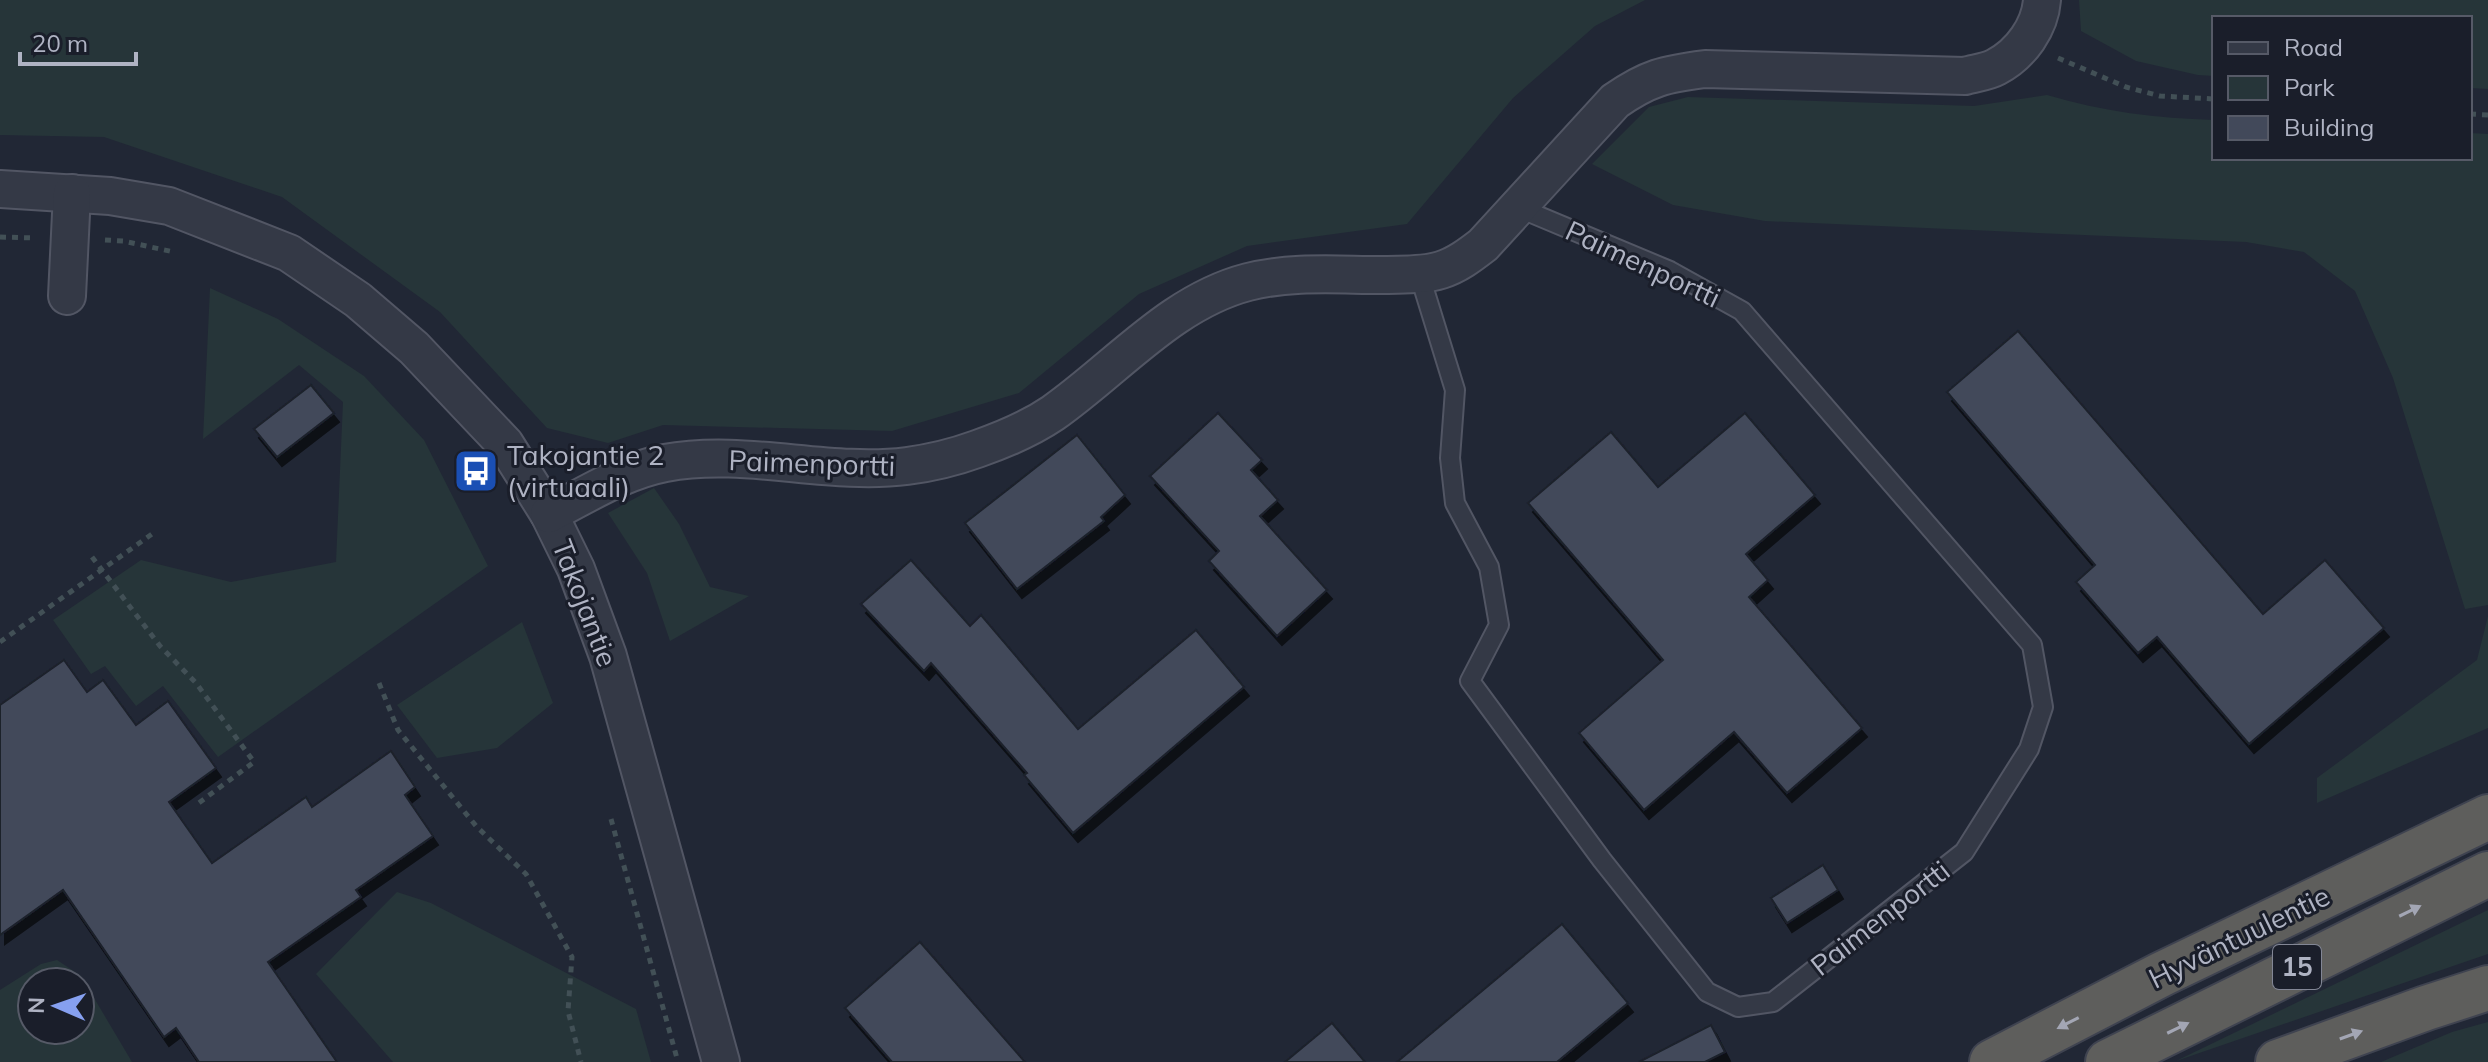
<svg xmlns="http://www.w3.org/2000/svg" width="2488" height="1062" viewBox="0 0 2488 1062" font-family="Mulish,sans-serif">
<defs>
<filter id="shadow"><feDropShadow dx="5" dy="9" stdDeviation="0" flood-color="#0009"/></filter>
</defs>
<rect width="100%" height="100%" fill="#212735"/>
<g fill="#263539" fill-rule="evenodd">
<polygon points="0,0 1645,0 1595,26 1513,98 1407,224 1247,246 1139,294 1019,393 892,431 663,425 608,443 547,428 440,312 282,197 104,137 0,135"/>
<polygon points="2079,0 2488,0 2488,89 2470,88 2470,18 2214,18 2214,76 2198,75 2136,61 2081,31"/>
<path d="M2047 95C2103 112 2157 118 2214 120V158H2470V133L2488 134V605L2465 609 2393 378 2355 291 2304 252 2246 242 1765 221 1673 205 1592 164 1649 107 1688 97 1974 106Z"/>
<polygon points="210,288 278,319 364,376 424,440 488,566 218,757 163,686 136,706 105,666 91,674 53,620 141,560 231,582 336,562 343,402 299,365 203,439"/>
<polygon points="654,488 679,524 710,587 749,596 670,641 647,573 608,513"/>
<polygon points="2488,616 2488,728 2317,803 2317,778 2477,660"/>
<polygon points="522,622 553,703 497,748 437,758 397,705"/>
<polygon points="397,892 431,903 636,1009 651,1062 393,1062 316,974"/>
<polygon points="2488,910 2488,954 2176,1061"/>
<path d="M57 960 81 976 132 1062H0V990L41 964ZM32 982H80V1030H32Z"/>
<polygon points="2488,1022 2488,1062 2381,1062 2452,1032"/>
</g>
<g fill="#42495a" stroke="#1c202c" stroke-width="2" filter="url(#shadow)">
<polygon points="2018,331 2263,614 2325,560 2384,628 2249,744 2157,637 2138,653 2076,582 2095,565 1947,392"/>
<polygon points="311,385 334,413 277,457 254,429"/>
<polygon points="1218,413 1262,460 1251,470 1278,500 1260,516 1327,590 1277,636 1209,561 1219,551 1150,476"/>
<polygon points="1745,413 1815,495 1746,554 1768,580 1749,597 1862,728 1787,793 1734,732 1644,810 1579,733 1663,660 1528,503 1611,432 1658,487"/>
<polygon points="1077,435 1125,495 1101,517 1104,521 1017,589 965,523"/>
<polygon points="911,560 970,626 981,615 1078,729 1196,630 1244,687 1073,833 1024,775 1027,773 931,663 924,671 861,604"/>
<polygon points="64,660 87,692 103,680 136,725 168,701 216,768 169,802 212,863 306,797 312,807 391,751 415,787 405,795 433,836 356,890 361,897 268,962 337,1062 199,1062 176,1028 164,1037 63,890 0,935 0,705"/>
<polygon points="1823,865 1838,890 1787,923 1771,898"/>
<polygon points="1562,924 1628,1003 1557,1062 1397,1062"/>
<polygon points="920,942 1025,1062 892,1062 845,1008"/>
<polygon points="1332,1023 1365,1062 1285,1062"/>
<polygon points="1711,1025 1725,1052 1705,1062 1639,1062"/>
</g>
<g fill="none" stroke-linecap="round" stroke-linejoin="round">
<g stroke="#525664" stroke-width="22">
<polyline id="service" points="1419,273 1455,390 1450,458 1455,503 1489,567 1499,625 1470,681 1602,860 1707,992 1738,1007 1773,1002 1964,852 2029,749 2043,707 2032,645 1742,311 1670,271 1517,207"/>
</g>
<g stroke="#525664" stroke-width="40">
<g id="minor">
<polyline points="0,189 110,196 169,206 289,253 358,300 414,348 505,444 549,514 576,569 608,656 721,1062"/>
<polyline points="67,296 72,193"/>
<path d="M549 514C586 495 623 471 665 463 745 448 827 476 907 466 930 463 955 457 977 449 1003 440 1031 428 1053 413 1117 368 1171 302 1248 282 1291 271 1338 275 1381 275 1401 274 1422 276 1441 270 1457 265 1470 255 1483 245L1615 101C1648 78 1665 74 1705 69L1965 76C1975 73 1987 72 1996 67 2021 54 2040 27 2042 0"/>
</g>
</g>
<g stroke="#3f4350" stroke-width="48">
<g id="trunk">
<polyline points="1992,1062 2162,974 2488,817"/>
<polyline points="2108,1062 2488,874"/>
<polyline points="2278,1062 2426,1008 2488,988"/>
</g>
</g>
<g stroke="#425056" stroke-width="5" stroke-dasharray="6 6" stroke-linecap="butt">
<polyline points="2058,58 2126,87 2160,96 2214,99"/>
<polyline points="2470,114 2488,115"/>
<polyline points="0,237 35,238"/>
<polyline points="105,240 123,241 174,252"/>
<polyline points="554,455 576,455"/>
<polyline points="92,557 160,646 196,683 254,762 196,805"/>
<polyline points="0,642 152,534"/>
<polyline points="379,683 398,730 476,826 526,874 572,957 568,1011 581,1062"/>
<polyline points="611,819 678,1062"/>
</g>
<use href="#service" stroke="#343946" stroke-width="18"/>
<use href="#minor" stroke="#343946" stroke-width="36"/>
<use href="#trunk" stroke="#5e5e5c" stroke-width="44"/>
</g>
<defs><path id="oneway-solid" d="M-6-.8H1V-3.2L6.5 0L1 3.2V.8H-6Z" transform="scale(2)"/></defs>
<g fill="#a3a6b4">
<use href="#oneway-solid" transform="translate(2410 911) rotate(-26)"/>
<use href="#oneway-solid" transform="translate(2068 1023) rotate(153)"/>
<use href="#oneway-solid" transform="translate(2178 1028) rotate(-26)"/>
<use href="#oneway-solid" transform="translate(2351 1035) rotate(-20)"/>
</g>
<defs>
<g id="bus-square" transform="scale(2.3)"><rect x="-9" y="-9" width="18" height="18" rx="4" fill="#1a4fb4" stroke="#1a1e2a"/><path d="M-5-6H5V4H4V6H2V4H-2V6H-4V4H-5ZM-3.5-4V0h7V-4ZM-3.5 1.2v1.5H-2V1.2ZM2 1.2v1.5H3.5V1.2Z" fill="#fff"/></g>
</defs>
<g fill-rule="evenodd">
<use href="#bus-square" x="476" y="471"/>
</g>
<g text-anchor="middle" stroke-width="6" stroke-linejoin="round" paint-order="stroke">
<rect fill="#1a1e2a" stroke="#828695" stroke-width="2" x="2273" y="945" width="48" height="44" rx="6"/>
<g font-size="26" font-weight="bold" fill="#afb3c3">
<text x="2297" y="976">15</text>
</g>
<g font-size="28" fill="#afb3c3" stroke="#1a1e2a">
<text transform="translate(1643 264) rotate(25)" y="10">Paimenportti</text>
<text transform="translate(812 463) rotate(2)" y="10">Paimenportti</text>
<text transform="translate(585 603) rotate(69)" y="10">Takojantie</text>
<text transform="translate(1880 918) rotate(-38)" y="10">Paimenportti</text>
<text transform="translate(2239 937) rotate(-26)" y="10">Hyväntuulentie</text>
</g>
<g font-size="28" fill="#afb3c3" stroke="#1a1e2a" text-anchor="start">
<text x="507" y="465">Takojantie 2<tspan x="507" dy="32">(virtuaali)</tspan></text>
</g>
</g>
<rect x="2212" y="16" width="260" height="144" fill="#1a1e2a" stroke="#565a67" stroke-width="2"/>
<rect x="2228" y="42" width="40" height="12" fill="#343946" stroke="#565a67" stroke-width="2"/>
<text x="2284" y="56" font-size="24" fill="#afb3c3">Road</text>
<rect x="2228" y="76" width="40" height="24" fill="#263539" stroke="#565a67" stroke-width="2"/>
<text x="2284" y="96" font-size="24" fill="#afb3c3">Park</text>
<rect x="2228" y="116" width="40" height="24" fill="#42495a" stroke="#565a67" stroke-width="2"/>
<text x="2284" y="136" font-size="24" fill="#afb3c3">Building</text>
<g transform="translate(56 1006) rotate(272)"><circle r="38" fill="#1a1e2a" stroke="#565a67" stroke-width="2"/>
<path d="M0-6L14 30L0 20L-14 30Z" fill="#86a0f0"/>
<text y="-12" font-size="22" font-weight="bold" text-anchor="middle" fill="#afb3c3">N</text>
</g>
<path d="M20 52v12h116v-12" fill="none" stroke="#afb3c3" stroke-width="4"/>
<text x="32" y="52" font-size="24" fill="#afb3c3" stroke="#1a1e2a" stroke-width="6" paint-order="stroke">20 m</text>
</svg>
